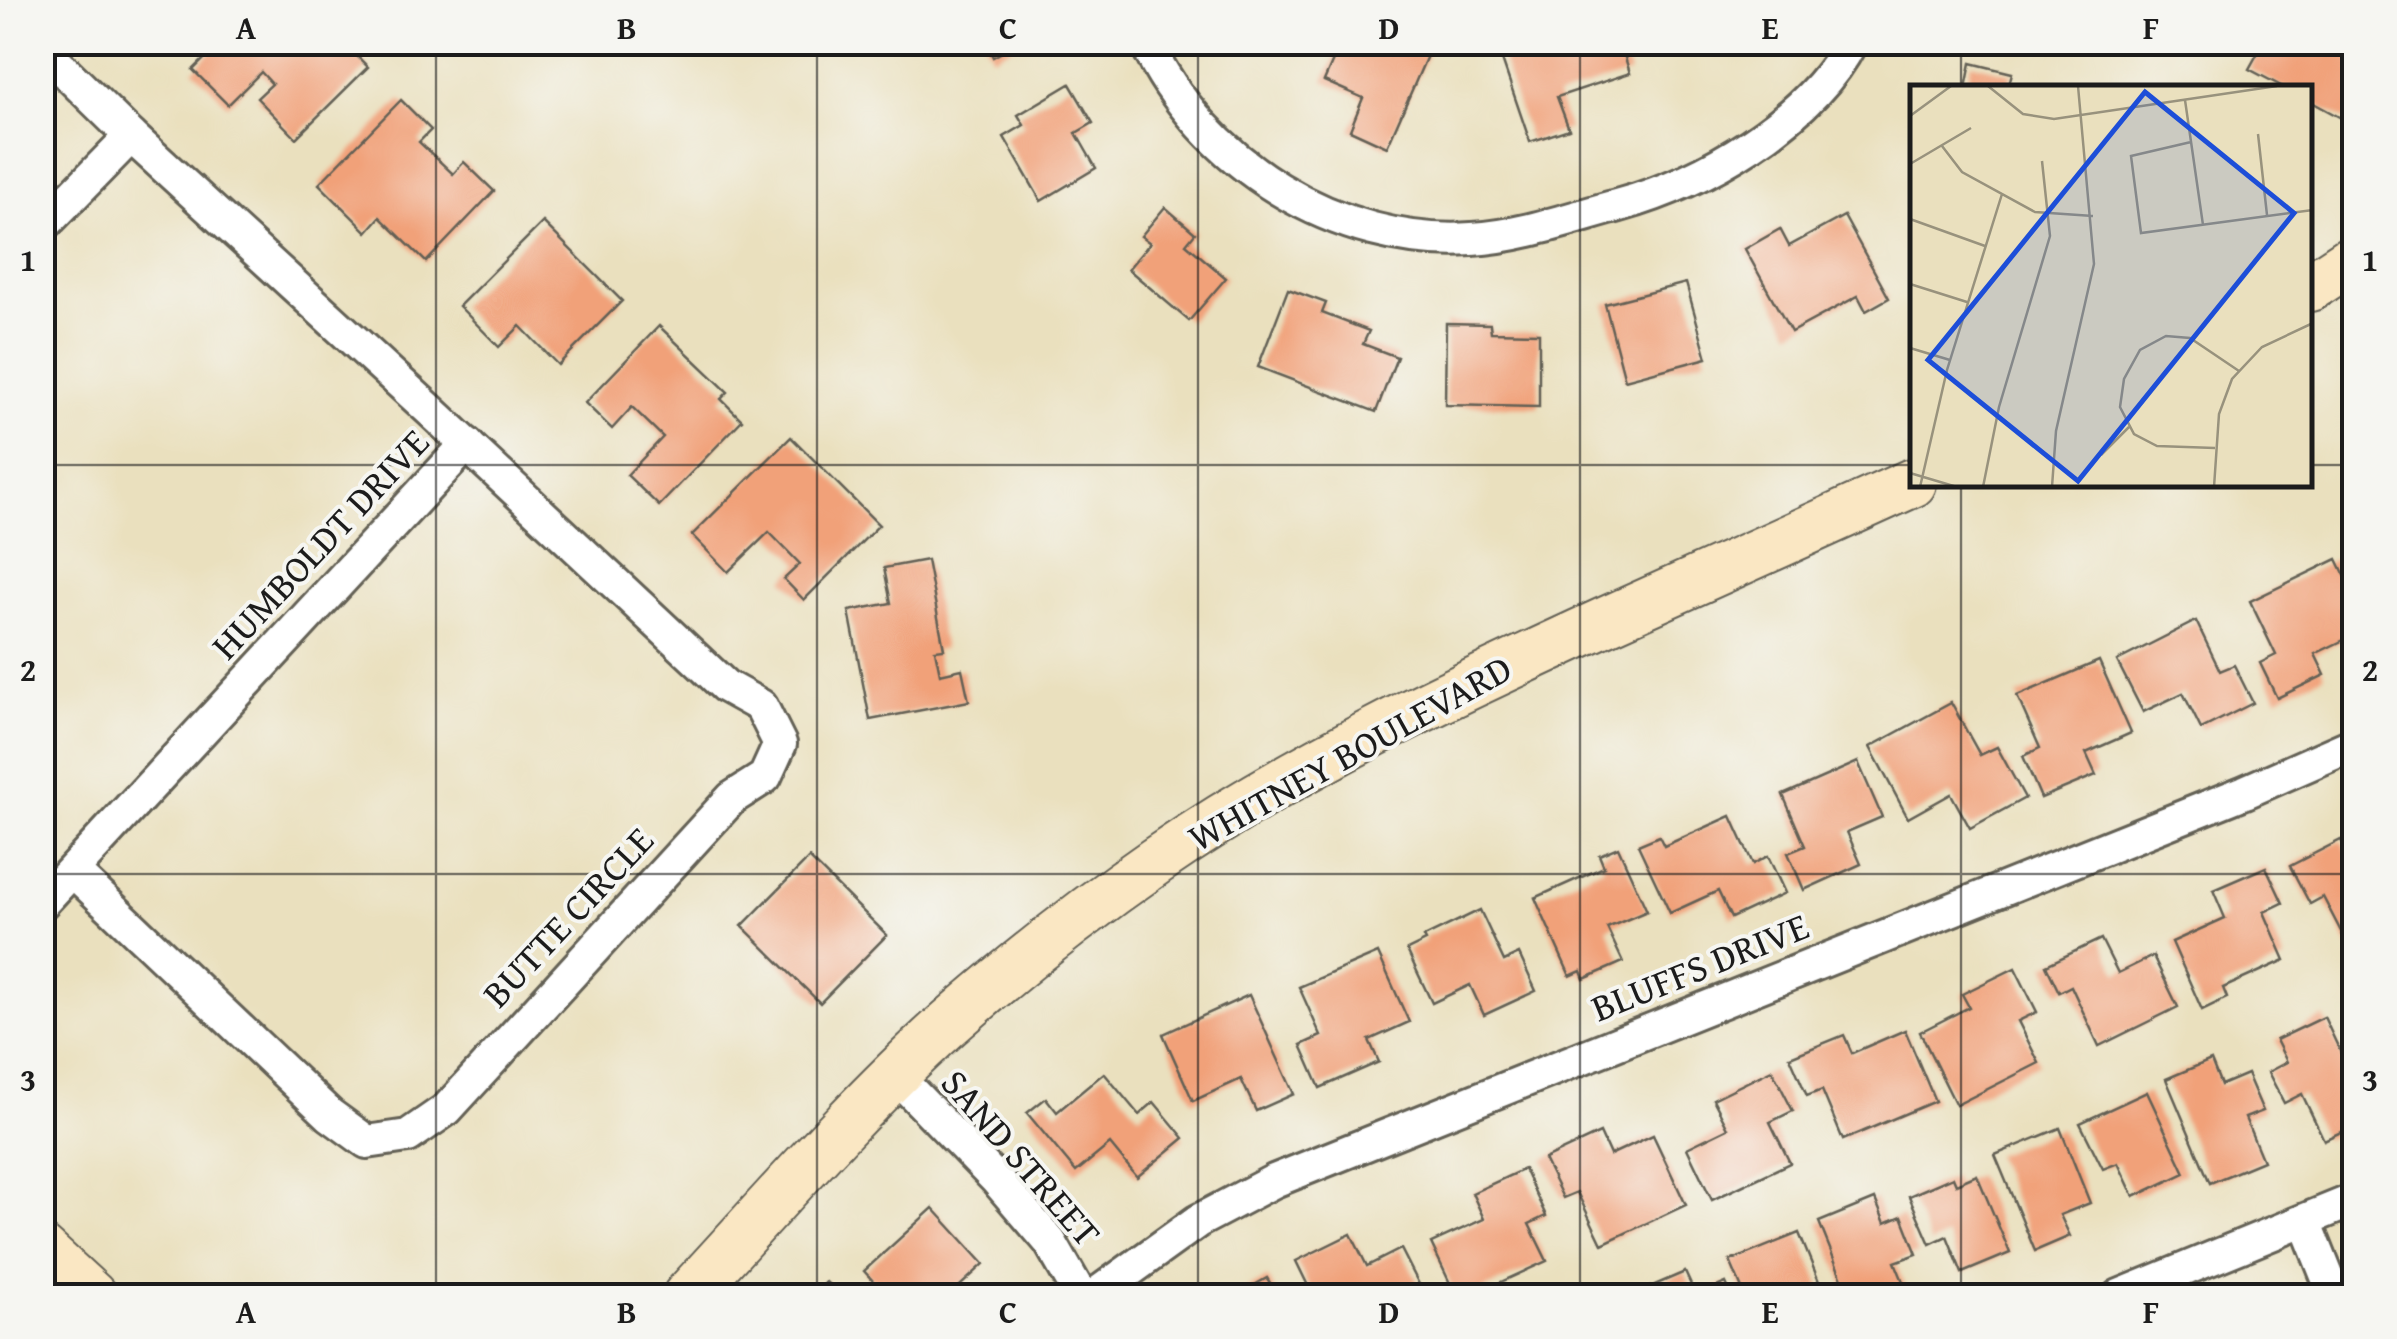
<svg xmlns="http://www.w3.org/2000/svg" width="2397" height="1339" viewBox="0 0 2397 1339" font-family="'Gentium Book Plus',serif">
<rect width="100%" height="100%" fill="#f6f6f2"/>
<filter id="ink" filterUnits="userSpaceOnUse"><feTurbulence type="fractalNoise" baseFrequency=".01" numOctaves="2"/><feDisplacementMap in="SourceGraphic" scale="20" xChannelSelector="R" yChannelSelector="G"/><feConvolveMatrix kernelMatrix="1 2 1 2 8 2 1 2 1" color-interpolation-filters="sRGB"/></filter>
<filter id="wash" filterUnits="userSpaceOnUse"><feTurbulence type="fractalNoise" baseFrequency=".0048" numOctaves="4" result="noise"/><feDisplacementMap in="SourceGraphic" scale="40" xChannelSelector="R" yChannelSelector="G"/><feGaussianBlur stdDeviation="2.25" result="paint"/><feColorMatrix in="noise" values="0 0 0 0 0 0 0 0 0 0 0 0 0 0 0 0 0 1.4 0 .05"/><feComposite in="paint" operator="in"/></filter>
<g filter="url(#wash)">
<rect width="100%" height="100%" fill="#eae0be"/>
<g id="blocks">
<g fill="#f1a179">
<polygon points="221,42 343,42 368,67 296,138 257,98 272,84 261,72 228,105 193,70"/>
<polygon points="985,42 1020,42 993,57"/>
<polygon points="1341,42 1433,42 1387,147 1350,130 1363,98 1324,81"/>
<polygon points="1496,42 1620,42 1630,73 1557,97 1569,129 1530,142"/>
<polygon points="2264,42 2289,42 2299,48 2302,42 2354,42 2354,125 2310,101 2310,88 2285,88 2249,69"/>
<polygon points="1971,63 2012,73 2008,88 1966,88"/>
<polygon points="1070,84 1093,123 1076,133 1096,168 1041,201 1004,137 1024,125 1018,115"/>
<polygon points="401,100 431,130 419,142 453,174 464,162 494,191 426,262 380,217 367,232 319,184"/>
<polygon points="1165,207 1195,233 1186,244 1226,278 1189,321 1128,269 1150,243 1141,236"/>
<polygon points="1844,216 1889,298 1866,311 1858,296 1791,332 1745,249 1780,229 1789,246"/>
<polygon points="543,222 622,301 558,365 520,326 499,347 459,306"/>
<polygon points="1686,283 1707,358 1625,380 1605,304"/>
<polygon points="1288,289 1326,303 1322,313 1369,331 1363,344 1397,357 1376,412 1258,367"/>
<polygon points="1446,323 1490,324 1491,332 1539,333 1539,407 1445,405"/>
<polygon points="659,326 728,392 721,399 742,420 659,506 627,475 663,437 632,407 612,429 585,403"/>
<polygon points="791,437 879,525 804,600 784,579 800,564 769,532 728,572 692,535"/>
<polygon points="2337,559 2354,594 2354,635 2315,654 2325,675 2277,698 2260,663 2276,655 2250,601"/>
<polygon points="927,560 944,649 935,650 940,674 962,669 969,701 870,720 849,611 891,603 884,568"/>
<polygon points="2196,621 2220,671 2234,665 2253,703 2201,729 2183,693 2143,712 2117,661"/>
<polygon points="2099,661 2131,733 2086,753 2096,775 2041,798 2023,756 2040,748 2017,696"/>
<polygon points="1951,703 1980,755 1997,747 2025,798 1970,828 1951,794 1908,818 1870,747"/>
<polygon points="1858,762 1882,817 1847,832 1861,864 1804,890 1788,853 1805,846 1783,795"/>
<polygon points="1731,816 1753,864 1768,856 1785,893 1731,918 1718,891 1670,913 1638,845 1659,836 1664,846"/>
<polygon points="2341,840 2353,860 2354,860 2354,944 2349,947 2323,897 2310,904 2290,866"/>
<polygon points="1618,847 1647,911 1607,928 1623,962 1584,979 1581,971 1570,976 1535,898 1604,867 1599,855"/>
<polygon points="809,858 887,935 820,1003 742,926"/>
<polygon points="2266,867 2283,903 2264,912 2285,960 2223,988 2227,998 2202,1010 2172,942 2225,918 2213,890"/>
<polygon points="1480,910 1504,961 1519,954 1536,991 1484,1015 1470,985 1432,1003 1407,950 1426,941 1424,937"/>
<polygon points="2101,939 2118,973 2153,956 2178,1007 2099,1046 2071,986 2059,992 2046,965"/>
<polygon points="1378,953 1409,1022 1369,1040 1379,1062 1320,1088 1301,1045 1321,1036 1299,987"/>
<polygon points="2015,968 2037,1012 2018,1021 2039,1063 1956,1105 1920,1032 1969,1007 1962,994"/>
<polygon points="1249,995 1294,1094 1256,1111 1241,1079 1193,1101 1163,1034"/>
<polygon points="2324,1017 2354,1081 2354,1126 2324,1140 2302,1094 2284,1103 2268,1072 2287,1062 2276,1040"/>
<polygon points="1905,1030 1935,1101 1843,1140 1822,1090 1807,1096 1790,1057 1844,1035 1852,1053"/>
<polygon points="2211,1060 2221,1085 2247,1074 2263,1111 2245,1118 2263,1161 2210,1183 2166,1079"/>
<polygon points="1772,1070 1793,1111 1770,1122 1790,1163 1712,1200 1687,1148 1728,1128 1713,1099"/>
<polygon points="1104,1073 1139,1115 1154,1102 1184,1138 1137,1177 1110,1144 1076,1172 1027,1113 1046,1098 1057,1112"/>
<polygon points="2147,1092 2185,1173 2134,1197 2118,1163 2103,1169 2080,1123"/>
<polygon points="2060,1128 2090,1203 2060,1215 2070,1236 2035,1251 1995,1155"/>
<polygon points="1600,1133 1610,1155 1653,1135 1686,1205 1602,1244 1577,1192 1563,1198 1544,1159"/>
<polygon points="1524,1169 1546,1216 1529,1224 1547,1261 1481,1291 1484,1296 1456,1296 1431,1243 1484,1219 1472,1193"/>
<polygon points="1977,1175 2010,1253 1962,1273 1947,1236 1930,1244 1909,1196 1953,1177 1956,1184"/>
<polygon points="1875,1199 1885,1223 1902,1216 1917,1254 1895,1262 1909,1296 1849,1296 1819,1222"/>
<polygon points="933,1208 984,1264 949,1296 887,1296 864,1271"/>
<polygon points="1799,1233 1825,1296 1745,1296 1730,1261"/>
<polygon points="1351,1234 1367,1266 1401,1249 1425,1296 1328,1296 1326,1291 1313,1296 1296,1261"/>
<polygon points="1685,1272 1696,1296 1645,1296 1643,1290"/>
<polygon points="1267,1278 1278,1296 1235,1296"/>
<polygon points="826,1282 841,1296 813,1296"/>
<polygon points="1726,1283 1732,1296 1696,1296"/>
</g>
</g>
</g>
<g filter="url(#ink)">
<use href="#blocks" fill-opacity="0" stroke="#646155" stroke-width="2.5"/>
<g fill="none" stroke-linecap="round" stroke-linejoin="round">
<g stroke="#646155" stroke-width="38">
<g id="street">
<path d="M1146 42C1202 163 1338 248 1472 239 1522 236 1572 218 1620 205 1703 182 1810 121 1851 42"/>
<polyline points="42,49 131,136 431,411 725,686 761,706 780,744 765,777 732,798 447,1109 408,1136 367,1142 330,1115 73,871"/>
<polyline points="42,227 131,136"/>
<polyline points="42,903 467,444"/>
<polyline points="895,1075 996,1179 1050,1242 1081,1296"/>
<polyline points="2305,1221 2335,1296"/>
<polyline points="1094,1296 1198,1221 1274,1181 2245,792 2354,744"/>
<polyline points="2119,1296 2354,1200"/>
</g>
</g>
<g stroke="#646155" stroke-width="52">
<g id="secondary">
<polyline points="2310,287 2354,258"/>
<polyline points="42,1250 92,1296"/>
<path d="M687 1296C772 1204 855 1108 948 1024 1014 966 1084 911 1156 861 1295 765 1449 693 1602 623 1705 577 1809 530 1912 483"/>
</g>
</g>
<use href="#street" stroke="#fff" stroke-width="32"/>
<use href="#secondary" stroke="#fae7c3" stroke-width="48"/>
</g>
</g>
<path fill="none" stroke="#1c1c1c" stroke-width="2.5" stroke-opacity="0.55" d="M436 42V1296M817 42V1296M1198 42V1296M1580 42V1296M1961 42V88M42 465H1912M2310 465H2354M1961 485V1296M42 874H2354"/>
<g text-anchor="middle" stroke-width="8" stroke-linejoin="round" paint-order="stroke">
<g font-size="38" fill="#1c1c1c" stroke="#f6f6f2">
<text transform="translate(320 544) rotate(-47)" y="13">HUMBOLDT DRIVE</text>
<text transform="translate(1350 753) rotate(-29)" y="13">WHITNEY BOULEVARD</text>
<text transform="translate(568 917) rotate(-47)" y="13">BUTTE CIRCLE</text>
<text transform="translate(1700 967) rotate(-22)" y="13">BLUFFS DRIVE</text>
<text transform="translate(1021 1158) rotate(49)" y="13">SAND STREET</text>
</g>
</g>
<g transform="translate(1910 85)">
<rect width="402" height="402" fill="#eae0be"/>
<path fill="none" stroke="#98927d" stroke-width="2.5" d="M78 1 113 29 144 34 367 1M275 15 293 140M0 31 41 1M348 49 357 130M281 57 221 71 231 148 403 125M32 61 52 87 125 127 183 131M0 79 61 43M0 134 75 161M0 199 57 217M0 263 40 275M305 363 247 361 224 349 210 322 214 294 230 265 256 251 280 253 329 286M191 370 219 342M0 388 47 402M10 402 37 285 92 109M73 402 89 322 140 151 132 76M142 402 146 346 184 179 168 1M304 402 309 329 322 294 352 262 403 238"/>
<path fill="#1d4ed8" fill-opacity="0.15" stroke="#1d4ed8" stroke-width="5" d="M235 7 384 128 168 396 18 275Z"/>
<rect width="402" height="402" fill="none" stroke="#1c1c1c" stroke-width="5"/>
</g>
<rect width="2397" height="1339" fill="none" stroke="#f6f6f2" stroke-width="110"/>
<rect x="55" y="55" width="2287" height="1229" fill="none" stroke="#1c1c1c" stroke-width="4"/>
<g font-size="32" text-anchor="middle" font-weight="bold" fill="#1c1c1c">
<text x="246" y="39">A</text>
<text x="627" y="39">B</text>
<text x="1008" y="39">C</text>
<text x="1389" y="39">D</text>
<text x="1770" y="39">E</text>
<text x="2151" y="39">F</text>
<text x="28" y="271">1</text>
<text x="2370" y="271">1</text>
<text x="28" y="681">2</text>
<text x="2370" y="681">2</text>
<text x="28" y="1091">3</text>
<text x="2370" y="1091">3</text>
<text x="246" y="1323">A</text>
<text x="627" y="1323">B</text>
<text x="1008" y="1323">C</text>
<text x="1389" y="1323">D</text>
<text x="1770" y="1323">E</text>
<text x="2151" y="1323">F</text>
</g>
</svg>
